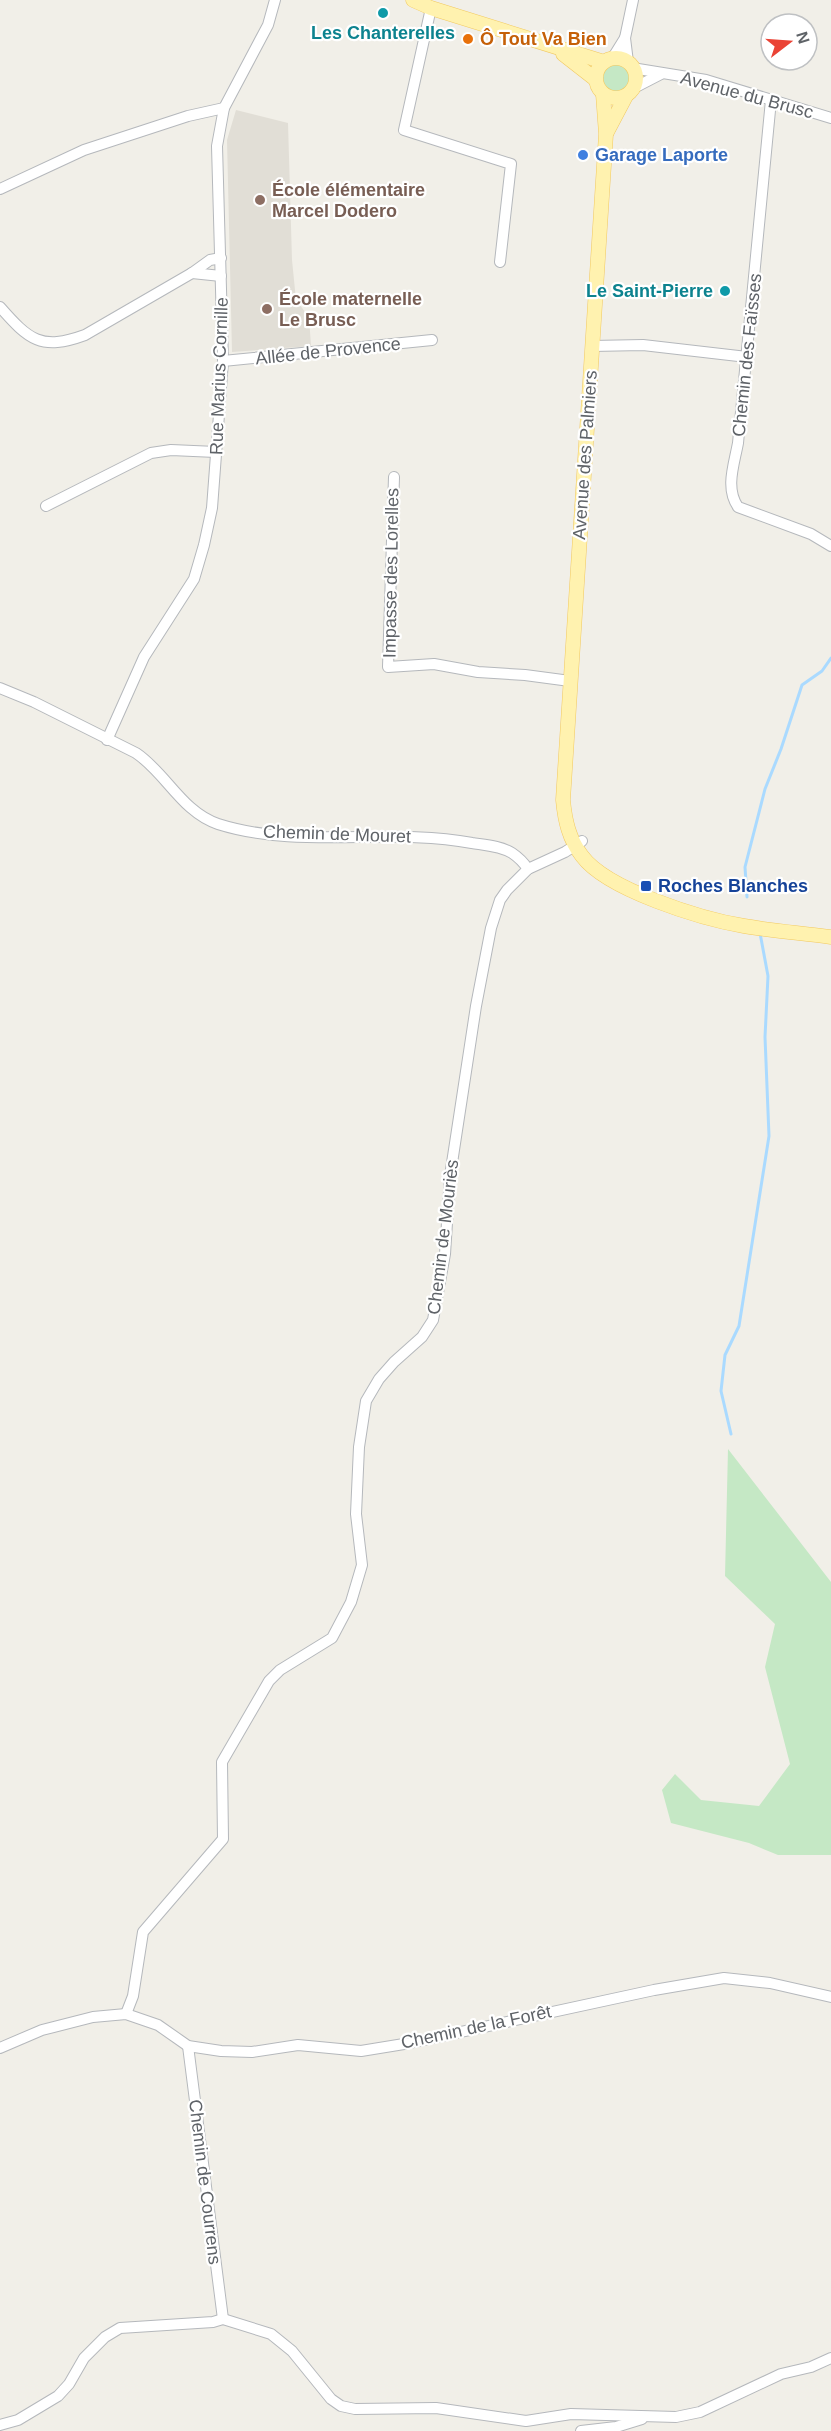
<svg xmlns="http://www.w3.org/2000/svg" width="831" height="2431" viewBox="0 0 831 2431" font-family="Arial,sans-serif">
<rect width="100%" height="100%" fill="#f1efe8"/>
<polygon fill="#e1ded6" points="236,110 288,123 292,260 296,300 309,317 311,346 232,352 227,140"/>
<g fill="#c5e8c5">
<circle cx="615" cy="79" r="19"/>
<polygon points="728,1449 831,1582 831,1855 778,1855 749,1843 671,1823 662,1790 675,1774 701,1800 759,1806 790,1764 765,1667 775,1624 725,1576"/>
</g>
<g fill="none" stroke-linecap="round" stroke-linejoin="round">
<g stroke="#aadaff" stroke-width="3">
<polyline points="747,897 745,867 765,789 781,749 802,685 822,671 831,658"/>
<polyline points="731,1434 721,1391 725,1355 739,1326 769,1136 765,1037 768,976 760,933"/>
</g>
<g stroke="#b5b8bc" stroke-width="12">
<g id="minor">
<polyline points="431,8 404,130 511,164 500,262"/>
<polyline points="612,59 625,38"/>
<polyline points="628,62 625,38 633,0"/>
<polyline points="632,68 706,80 831,118"/>
<polyline points="632,89 661,74"/>
<path d="M771 100 738 443C734 465 725 488 738 507L811 534 831 546"/>
<polyline points="0,189 84,150 188,116 224,108"/>
<polyline points="192,273 221,276"/>
<path d="M0 307C29 340 41 351 85 335L192 273 210 260 221 258"/>
<polyline points="592,346 643,345 747,357"/>
<polyline points="223,361 432,340"/>
<polyline points="394,477 388,667 434,664 478,672 525,675 570,681"/>
<polyline points="46,506 151,453 171,450 216,452"/>
<path d="M0 688 34 702 136 753C166 773 182 812 218 824 300 850 389 827 472 843 485 845 501 846 512 853 518 857 524 863 528 869"/>
<polyline points="107,740 144,657 194,579 204,545 212,508 223,361 217,146 224,108 268,25 275,0"/>
<polyline points="126,2014 133,1996 143,1932 223,1839 222,1762 269,1681 280,1670 332,1638 351,1602 362,1565 356,1514 359,1447 366,1401 379,1379 394,1362 422,1337 433,1320 445,1254 450,1176 476,1006 491,928 500,900 507,890 528,869 565,852 582,841"/>
<polyline points="188,2046 223,2319"/>
<polyline points="0,2048 42,2030 93,2017 126,2014 158,2025 188,2046 221,2051 252,2052 298,2045 361,2051 410,2043 654,1990 724,1978 770,1983 831,1997"/>
<polyline points="0,2425 18,2420 58,2396 69,2384 84,2358 105,2337 120,2328 213,2322 223,2319 271,2334 292,2351 331,2399 341,2406 355,2409 436,2408 526,2421 571,2414 676,2417 700,2412 781,2374 811,2367 831,2358"/>
<polyline points="581,2431 616,2427 642,2419"/>
</g>
</g>
<g stroke="#f2c960" stroke-width="15">
<g id="major">
<polyline points="413,0 431,8 604,62"/>
<polyline points="563,54 595,79"/>
<circle cx="616" cy="78" r="20"/>
<path d="M603 94 606 134 563 800C565 821 569 839 582 856 607 890 702 919 744 926 773 931 802 933 831 937"/>
<polyline points="607,132 626,96"/>
</g>
</g>
<use href="#minor" stroke="#fff" stroke-width="10"/>
<use href="#major" stroke="#fff2af" stroke-width="14"/>
</g>
<g fill="#0f9aa8" stroke="#fff" stroke-width="2">
<circle cx="383" cy="13" r="6"/>
<circle cx="725" cy="291" r="6"/>
</g>
<circle fill="#e8710a" stroke="#fff" stroke-width="2" cx="468" cy="39" r="6"/>
<circle fill="#3f7fe0" stroke="#fff" stroke-width="2" cx="583" cy="155" r="6"/>
<g fill="#8d6e63" stroke="#fff" stroke-width="2">
<circle cx="260" cy="200" r="6"/>
<circle cx="267" cy="309" r="6"/>
</g>
<rect fill="#1a4fb4" stroke="#fff" stroke-width="2" x="640" y="880" width="12" height="12" rx="3"/>
<g text-anchor="middle" stroke-width="4.5" stroke-linejoin="round" paint-order="stroke">
<g font-size="18" font-weight="bold" fill="#0d838f" stroke="#fff">
<text x="383" y="39">Les Chanterelles</text>
<text x="713" y="297" text-anchor="end">Le Saint-Pierre</text>
</g>
<g font-size="18" font-weight="bold" fill="#c56008" stroke="#fff" text-anchor="start">
<text x="480" y="45">Ô Tout Va Bien</text>
</g>
<g font-size="18" fill="#5f6368" stroke="#fff">
<text transform="translate(747 95) rotate(15)" y="6">Avenue du Brusc</text>
<text transform="translate(328 351) rotate(-6)" y="6">Allée de Provence</text>
<text transform="translate(747 355) rotate(-84)" y="6">Chemin des Faïsses</text>
<text transform="translate(219 376) rotate(-88)" y="6">Rue Marius Cornille</text>
<text transform="translate(585 455) rotate(-86)" y="6">Avenue des Palmiers</text>
<text transform="translate(391 573) rotate(-89)" y="6">Impasse des Lorelles</text>
<text transform="translate(337 834) rotate(2)" y="6">Chemin de Mouret</text>
<text transform="translate(443 1237) rotate(-83)" y="6">Chemin de Mouriès</text>
<text transform="translate(476 2027) rotate(-12)" y="6">Chemin de la Forêt</text>
<text transform="translate(205 2182) rotate(83)" y="6">Chemin de Courrens</text>
</g>
<g font-size="18" font-weight="bold" fill="#366cbe" stroke="#fff" text-anchor="start">
<text x="595" y="161">Garage Laporte</text>
</g>
<g font-size="18" font-weight="bold" fill="#785e54" stroke="#fff" text-anchor="start">
<text x="272" y="196">École élémentaire<tspan x="272" dy="21">Marcel Dodero</tspan></text>
<text x="279" y="305">École maternelle<tspan x="279" dy="21">Le Brusc</tspan></text>
</g>
<g font-size="18" font-weight="bold" fill="#164399" stroke="#fff" text-anchor="start">
<text x="658" y="892">Roches Blanches</text>
</g>
</g>
<g transform="translate(789 42) rotate(73)"><circle r="28" fill="#ffffff" stroke="#bfc1c3" stroke-width="1.5"/>
<path d="M0-4.5L10 22L0 15L-10 22Z" fill="#ea4335"/>
<text y="-9" font-size="16" font-weight="bold" text-anchor="middle" fill="#5f6368">N</text>
</g>
</svg>
